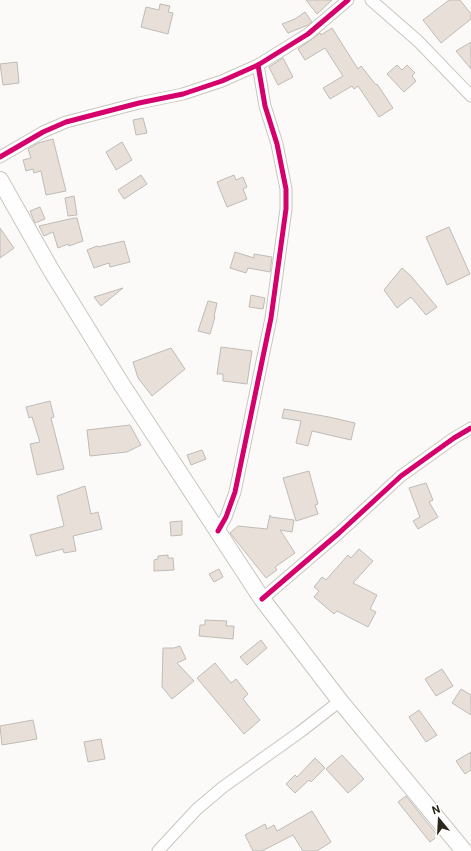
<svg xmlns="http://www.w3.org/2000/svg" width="471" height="851" viewBox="0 0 471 851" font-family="Roboto,sans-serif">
<rect width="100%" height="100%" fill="#fcfaf8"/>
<g fill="#e8e0d8" stroke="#bfbbb6">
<polygon points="306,0 332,0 317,14"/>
<polygon points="449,0 460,0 471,14 471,19 441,43 423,20"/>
<polygon points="160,4 170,6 168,12 173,13 168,34 141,27 146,7 159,10"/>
<polygon points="305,12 312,22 308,25 288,33 282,24 295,19"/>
<polygon points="332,28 358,69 361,66 376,85 377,84 393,108 379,117 358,86 354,89 352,86 330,99 323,88 343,76 325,48 305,60 298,49 320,33 321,35"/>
<polygon points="471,42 471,69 456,51"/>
<polygon points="283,58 293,77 278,85 269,67"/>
<polygon points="17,62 19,83 3,85 0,64"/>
<polygon points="397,65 402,70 407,65 415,73 412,76 416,81 404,92 387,74"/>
<polygon points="143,118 147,133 136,135 133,120"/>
<polygon points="53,139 66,191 46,195 41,171 34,173 33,169 26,171 23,160 31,158 28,149 38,143"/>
<polygon points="122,142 132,160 116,170 106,152"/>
<polygon points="141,175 147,184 124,199 118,190"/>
<polygon points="234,175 236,180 243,177 247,187 243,189 247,199 227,207 217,182"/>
<polygon points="74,196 77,215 68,216 65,198"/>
<polygon points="40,207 45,219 35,223 30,211"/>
<polygon points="74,218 77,218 83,241 69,246 68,244 58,248 53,232 44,236 39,226"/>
<polygon points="449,227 470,274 447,285 426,237"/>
<polygon points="0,228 14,248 0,258"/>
<polygon points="124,241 130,262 110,267 109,263 94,268 87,250 97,246 98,247"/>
<polygon points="235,252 254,258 254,254 272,257 270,272 248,268 246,273 230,268"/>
<polygon points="402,268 410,275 437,307 426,315 411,297 397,308 384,290"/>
<polygon points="123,288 101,306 94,297"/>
<polygon points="251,295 265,298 263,309 249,307"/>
<polygon points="208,301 217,303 214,317 215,317 210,334 198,331"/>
<polygon points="221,347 252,351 247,384 223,381 223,374 217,374"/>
<polygon points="171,348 185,369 152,396 138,378 133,362"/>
<polygon points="50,401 54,417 51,418 64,469 37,475 30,444 40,442 32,417 29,418 26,407"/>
<polygon points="284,409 329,417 355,423 351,440 312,431 308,446 296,443 301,421 282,418"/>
<polygon points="130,425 141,445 127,452 90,456 87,430"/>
<polygon points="202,450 206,459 191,465 187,455"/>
<polygon points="309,471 318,504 315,505 318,514 296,521 283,478"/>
<polygon points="426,483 433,500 429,502 438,517 418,529 413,521 420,517 409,488"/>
<polygon points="85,486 91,514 98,512 102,529 73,536 76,551 64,553 63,549 36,556 30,535 64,526 57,496"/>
<polygon points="270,515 271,517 294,520 292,532 280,530 295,553 275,567 277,570 266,578 230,533 238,526 267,529"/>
<polygon points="182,521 182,535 171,536 170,522"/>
<polygon points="359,549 373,561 353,583 377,595 370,609 376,612 368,627 337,611 334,614 314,597 319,591 314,587 322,577 326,580 348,555 351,558"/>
<polygon points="168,555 168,558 173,558 174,570 154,571 154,560 158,559 158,556"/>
<polygon points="219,569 223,577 214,582 209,574"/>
<polygon points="205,620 227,621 226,626 234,626 233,639 199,636 200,625 205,625"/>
<polygon points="261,640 267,648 247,665 240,657"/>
<polygon points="180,646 186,659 177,663 194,681 172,699 162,687 163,648 174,648"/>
<polygon points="215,663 231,683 236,679 248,694 243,699 260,720 244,734 197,678"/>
<polygon points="442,669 453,686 436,696 425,679"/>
<polygon points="461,689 471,695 471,715 452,703"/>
<polygon points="419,710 437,735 426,742 409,717"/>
<polygon points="33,720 37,739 2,745 0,726"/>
<polygon points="101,739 105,759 88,762 84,742"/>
<polygon points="471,752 471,770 465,774 456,761"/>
<polygon points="342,755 364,779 348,793 326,769"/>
<polygon points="315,758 325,768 311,782 309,780 295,793 286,784 295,775 297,777"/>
<polygon points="406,796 438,836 430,842 398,802"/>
<polygon points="312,811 331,842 317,851 303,851 293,835 262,851 253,851 245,835 265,824 267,829 274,825 277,831"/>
</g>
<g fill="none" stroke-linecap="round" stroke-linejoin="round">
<g stroke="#c9c6c0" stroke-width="13">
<g id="minor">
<polyline points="371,0 418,41 471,96"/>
<polyline points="0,157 43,132 66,122 139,103 183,94 222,81 258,65 308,34 348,0"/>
<polyline points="218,531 226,517 235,492 271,318 286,209 286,189 277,144 265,106 258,65"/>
<polyline points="262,599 339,533 401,476 454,438 471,428"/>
<polyline points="158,851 197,809 223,787 300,732 340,701"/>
</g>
</g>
<g stroke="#c9c6c0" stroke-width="18">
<polyline id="secondary" points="0,180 51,270 122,385 262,599 340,701 464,851"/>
</g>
<use href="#minor" stroke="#fffefe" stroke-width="11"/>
<use href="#secondary" stroke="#fffefe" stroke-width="16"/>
<g stroke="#fff" stroke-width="8">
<g id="cycleway">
<polyline points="0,157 43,132 66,122 139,103 183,94 222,81 258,65 308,34 348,0"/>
<polyline points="218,531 226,517 235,492 271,318 286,209 286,189 277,144 265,106 258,65"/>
<polyline points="262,599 339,533 401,476 454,438 471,428"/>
</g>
</g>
<use href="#cycleway" stroke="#d6006c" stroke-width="5"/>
</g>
<g transform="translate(439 819) rotate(342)" stroke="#ffffff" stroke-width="3" paint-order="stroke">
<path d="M0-3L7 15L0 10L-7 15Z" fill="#2c271d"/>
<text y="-6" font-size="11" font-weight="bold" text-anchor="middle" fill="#2c271d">N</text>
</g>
</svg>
